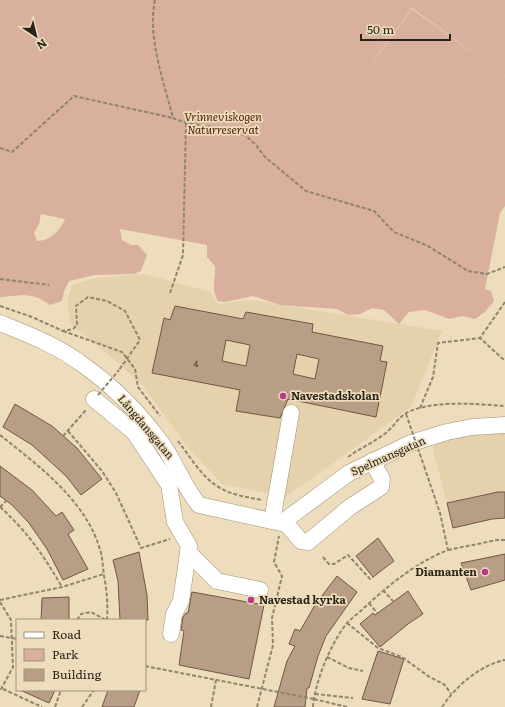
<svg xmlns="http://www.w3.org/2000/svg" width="505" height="707" viewBox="0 0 505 707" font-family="Literata,serif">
<rect width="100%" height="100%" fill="#edddbd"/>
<g fill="#e5d1ab">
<polygon points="144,274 210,292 218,304 252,300 442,331 411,407 286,497 222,484 185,444 143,386 114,359 71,325 67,302 72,285 95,278"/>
<polygon points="505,432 505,492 484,494 447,503 433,450 434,442 466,434"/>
</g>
<path fill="#d9af9d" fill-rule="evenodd" d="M0 0H505V76L412 8 345 100 412 9 505 76V206L500 213 485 289 491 291 494 301 485 312 475 319 462 316 449 319 425 310 409 312 399 324 384 310 372 308 360 314 348 315 337 309 280 305 253 296 225 302 218 301C210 287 216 281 215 266L207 257V245L120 229 122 240 131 245H138L147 255 141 271 134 274 95 275 69 281 64 291 62 301 50 305C31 291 22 296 0 297ZM41 214 65 219C60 231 50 241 37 241L34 233 39 224Z"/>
<g fill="#b99e87" stroke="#6f5741" fill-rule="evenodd">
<path d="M175 306 243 319 246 312 313 324 312 332 383 346 380 361 387 362 376 417 288 399 280 418 236 411 240 390 152 373 164 318 170 320ZM226 340 250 345 246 366 222 361ZM297 354 319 359 315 379 293 374Z"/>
<polygon points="15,404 52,426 77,448 102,479 81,495 66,476 32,445 3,427"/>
<polygon points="0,466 32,490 56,516 62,512 74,530 68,534 88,569 63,580 47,549 29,523 12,505 0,496"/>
<polygon points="498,492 505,492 505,518 492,519 453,528 447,503"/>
<polygon points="378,538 394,561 373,577 356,556"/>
<polygon points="139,552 147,595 148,620 120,620 118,581 113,560"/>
<polygon points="505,554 505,580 471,590 461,563"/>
<polygon points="337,576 357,592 326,636 318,656 309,688 307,688 305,707 274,707 287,661 295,646 289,644 295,629 300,631 315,605"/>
<polygon points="408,591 423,614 408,624 380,647 360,624 373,613 375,615"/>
<polygon points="192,592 264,605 249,679 179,665 184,631 181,630 183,617 186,613 188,613"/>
<polygon points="69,597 69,620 41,620 42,598"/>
<polygon points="378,651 404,659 390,704 362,699"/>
<polygon points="20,690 55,690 49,703"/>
<polygon points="108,690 140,690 134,707 102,707"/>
</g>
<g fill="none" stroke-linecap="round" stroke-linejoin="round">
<g stroke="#a09072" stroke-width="17">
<g id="minor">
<path d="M0 323C27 334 56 345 79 362 111 384 140 413 163 445 176 464 184 487 199 505L281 523 284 521"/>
<polyline points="94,399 134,432 169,485 175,522 189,546 181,601 174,614 171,634"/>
<polyline points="272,521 291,413"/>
<polyline points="284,521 349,473 411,443 447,432 472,427 505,425"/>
<polyline points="284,521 301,541 308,542 350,507 381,487 382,479 372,461"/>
<polyline points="188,552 217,581 260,590"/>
</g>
</g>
<g stroke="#90856e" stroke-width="2" stroke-dasharray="4 2" stroke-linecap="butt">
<path d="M155 0C147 37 164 82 173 118L186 123 233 130 246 136 256 145 265 157 306 191 374 211 394 232 428 246 468 271 487 274 505 267"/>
<polyline points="0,148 12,152 74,96 173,118"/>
<polyline points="0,279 49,285"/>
<polyline points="170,293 183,255 186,123"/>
<polyline points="505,302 480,338 505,361"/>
<polyline points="0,306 32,317 63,331 73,329 77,325 76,306 88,297 107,301 125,311 140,340 119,370"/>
<polyline points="63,331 122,352 135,369 138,387 160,416"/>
<polyline points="420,408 433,377 438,343 480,338"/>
<polyline points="68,431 102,471 116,493 141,548 170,539"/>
<path d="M0 435C39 466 88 502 101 553 103 562 103 572 105 581 107 594 108 606 107 620"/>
<polyline points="63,436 86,410"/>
<path d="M178 441C189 455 201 476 217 486 230 495 247 497 262 500"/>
<path d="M348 457C360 448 375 442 387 432 395 425 399 416 410 411 439 400 475 404 505 406"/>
<path d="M0 507C27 531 44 556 62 587"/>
<polyline points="0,507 6,501"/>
<polyline points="448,550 497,540 505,540"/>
<polyline points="323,557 329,564 334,564 348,555 370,579 373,577"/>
<polyline points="383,590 393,601"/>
<polyline points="0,600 62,587 104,574"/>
<polyline points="0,602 11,620 13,667 0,691"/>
<polyline points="369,603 377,613"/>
<polyline points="77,620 81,614 91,612 106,620"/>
<polyline points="347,623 378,648 402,657 428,676 445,685 451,694"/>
<polyline points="0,636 17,639"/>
<polyline points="327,657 349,668 363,671"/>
<polyline points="3,689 42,707"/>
<polyline points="315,694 353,698"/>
<polyline points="314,699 347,707"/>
<polyline points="55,707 61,690"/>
<polyline points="82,707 94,690"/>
<polyline points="211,707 216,680"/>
<polyline points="257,707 273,645 272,618 282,576 274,562 279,536"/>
<path d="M313 707C315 681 331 643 347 623 353 617 360 612 365 607 390 584 417 562 448 550L440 513 424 466"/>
<path d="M442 707C456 686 480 665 505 660"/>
</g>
<use href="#minor" stroke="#fff" stroke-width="16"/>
<g stroke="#90856e" stroke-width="2" stroke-dasharray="4 2" stroke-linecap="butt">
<polyline points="98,395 119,370"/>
<polyline points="406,414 424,466"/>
<polyline points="145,666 314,699"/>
</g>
</g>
<g fill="#b83a88" stroke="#edddbd" stroke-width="1.5">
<circle cx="283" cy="396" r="4"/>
<circle cx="485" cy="572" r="4"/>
<circle cx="251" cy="600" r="4"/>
</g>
<g text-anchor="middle" stroke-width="3.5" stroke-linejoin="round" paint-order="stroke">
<g font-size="9" fill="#4e4234">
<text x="196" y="367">4</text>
</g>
<g font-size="11" font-style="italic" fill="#4f1c00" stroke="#edddbd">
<text x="223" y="121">Vrinneviskogen<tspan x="223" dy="13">Naturreservat</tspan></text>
</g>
<g font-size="11" font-weight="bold" fill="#2a2418" stroke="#edddbd" text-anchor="start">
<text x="291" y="400">Navestadskolan</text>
<text x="477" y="576" text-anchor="end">Diamanten</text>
<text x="259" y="604">Navestad kyrka</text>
</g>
<g font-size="11" fill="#2a2418" stroke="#edddbd">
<text transform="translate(146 427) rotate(50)" y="4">Långdansgatan</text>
<text transform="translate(388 456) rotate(-24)" y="4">Spelmansgatan</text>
</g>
</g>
<rect x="16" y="619" width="130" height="72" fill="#edddbd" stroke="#9f937b"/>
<rect x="24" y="632" width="20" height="6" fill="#ffffff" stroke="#9f937b"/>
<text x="52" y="639" font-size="12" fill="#2a2418">Road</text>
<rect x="24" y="649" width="20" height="12" fill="#d9af9d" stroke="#9f937b"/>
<text x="52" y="659" font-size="12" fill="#2a2418">Park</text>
<rect x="24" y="669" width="20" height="12" fill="#b99e87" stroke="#9f937b"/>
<text x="52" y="679" font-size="12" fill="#2a2418">Building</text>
<g transform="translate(36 36) rotate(145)" stroke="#edddbd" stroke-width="3" paint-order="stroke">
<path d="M0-3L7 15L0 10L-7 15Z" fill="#2a2418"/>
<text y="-6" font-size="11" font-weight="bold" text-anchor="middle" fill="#2a2418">N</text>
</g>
<path d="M361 34v6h89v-6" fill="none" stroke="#2a2418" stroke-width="2"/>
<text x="367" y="34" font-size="12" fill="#2a2418" stroke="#edddbd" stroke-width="3" paint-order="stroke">50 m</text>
</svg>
